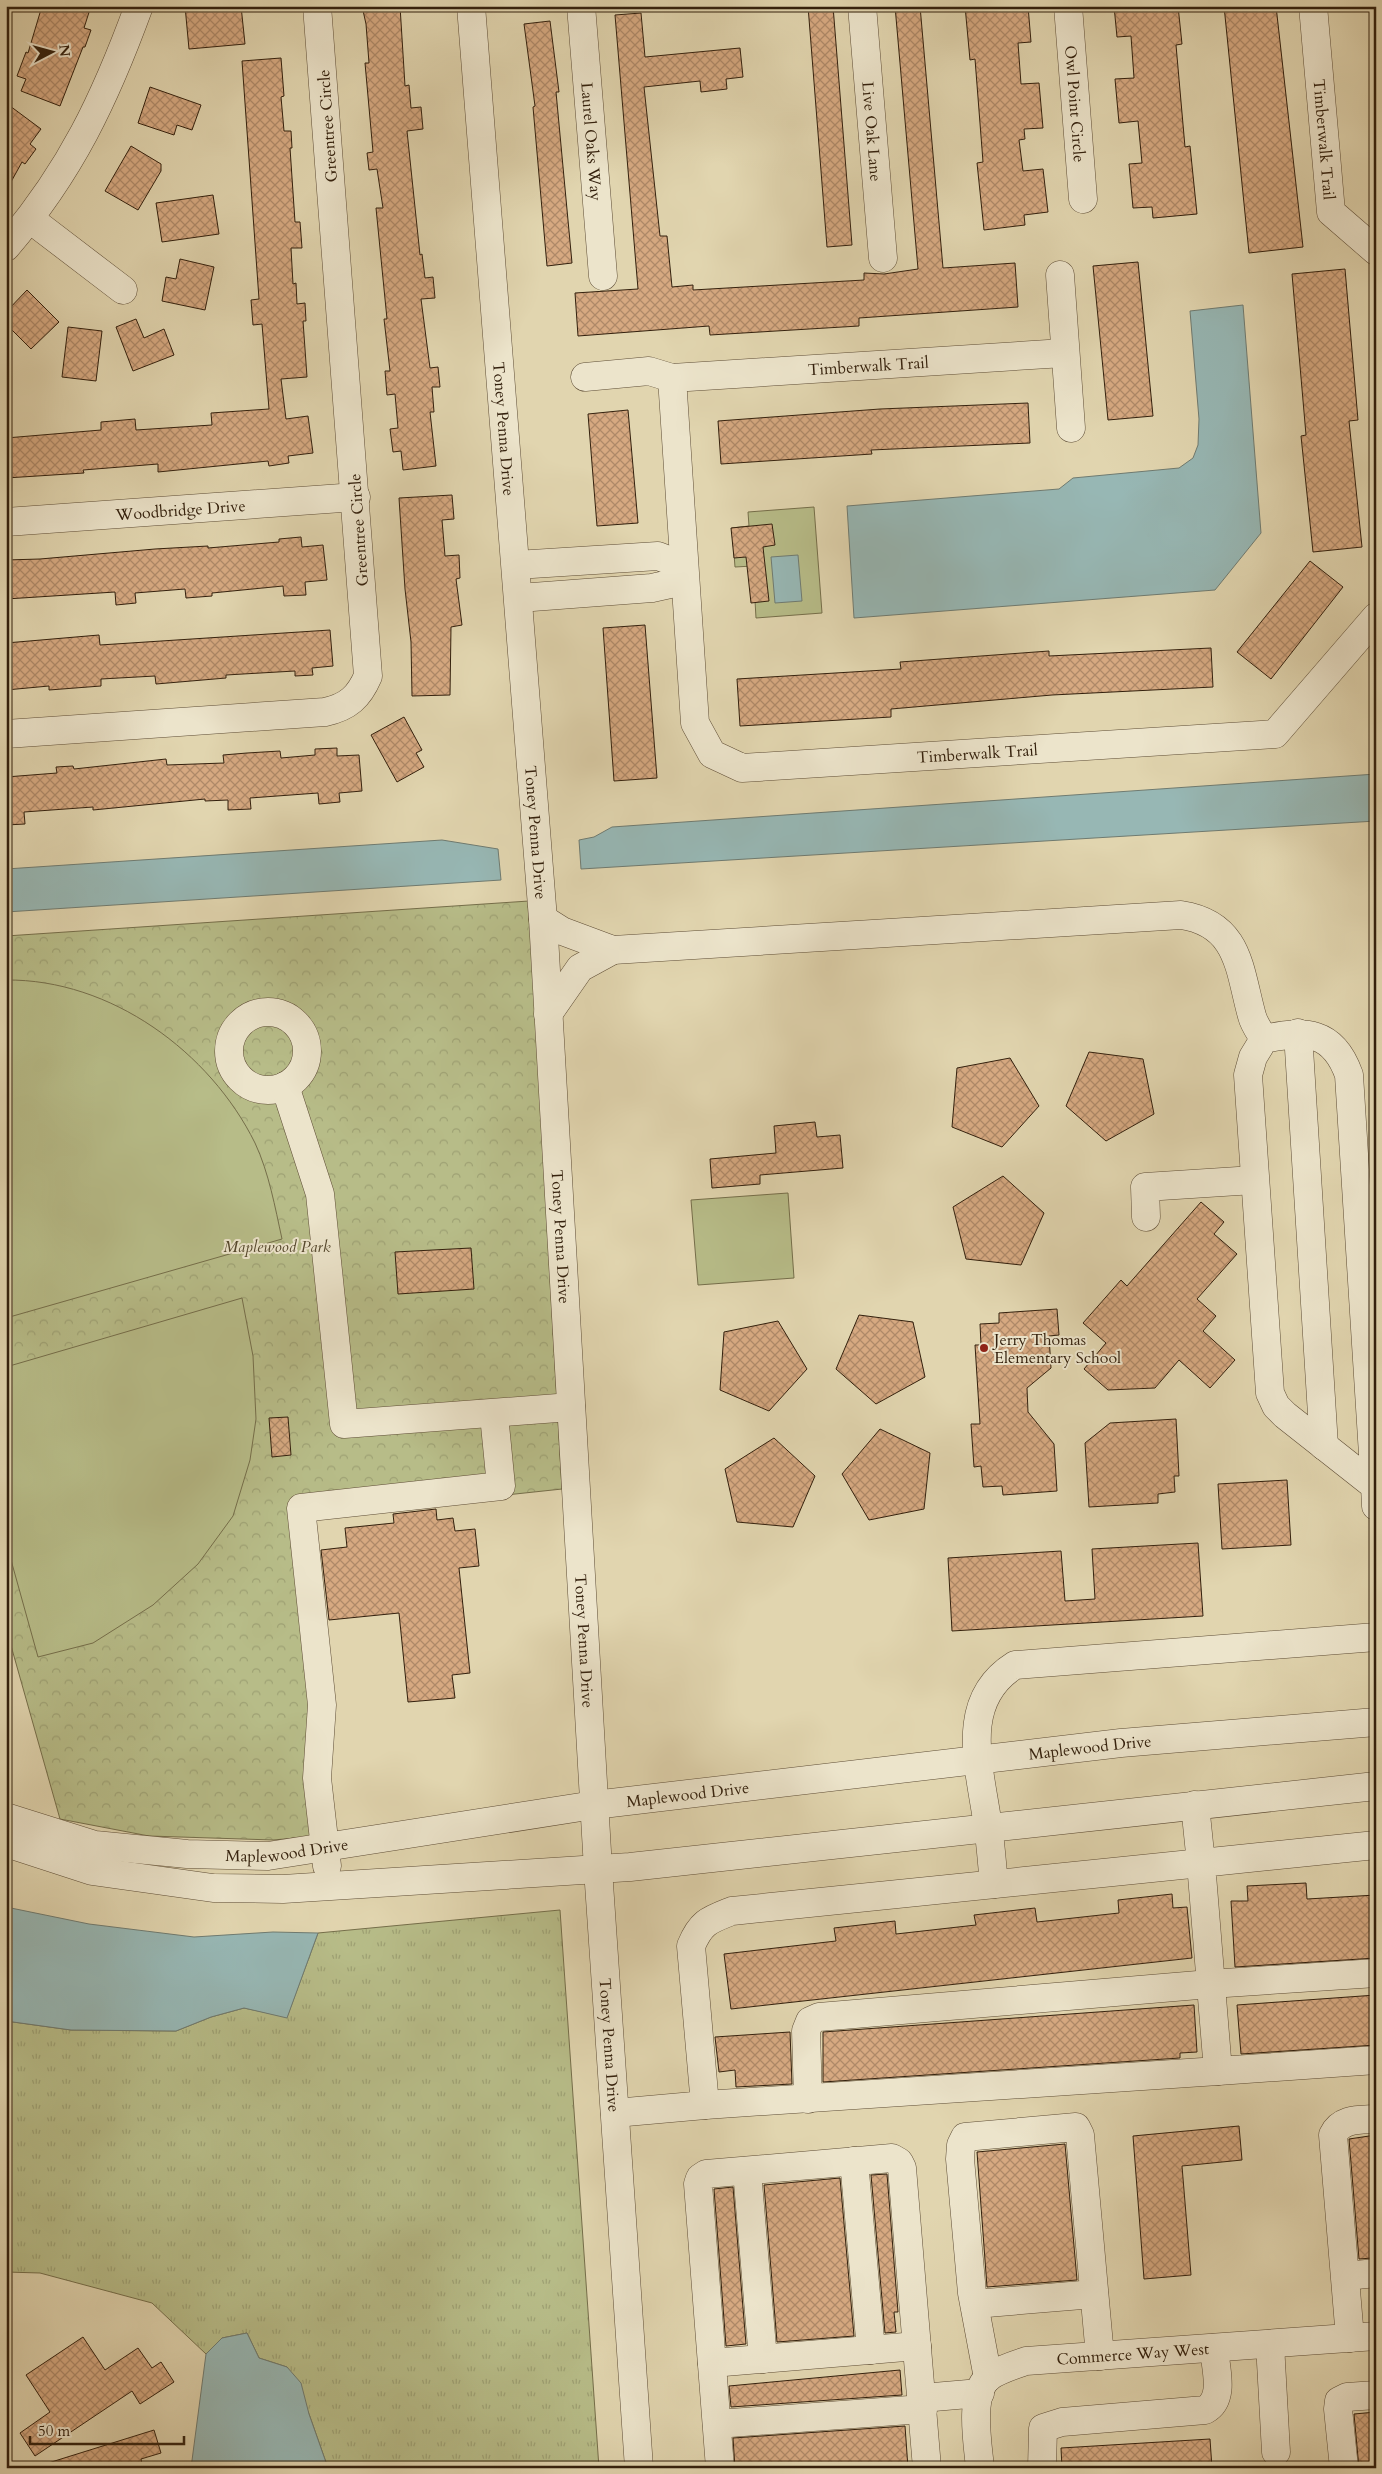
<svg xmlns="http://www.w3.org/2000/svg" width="1382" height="2474" viewBox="0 0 1382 2474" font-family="Cardo,serif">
<defs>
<pattern id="grass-tufts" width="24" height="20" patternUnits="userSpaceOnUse" patternTransform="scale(1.25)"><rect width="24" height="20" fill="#b7bc88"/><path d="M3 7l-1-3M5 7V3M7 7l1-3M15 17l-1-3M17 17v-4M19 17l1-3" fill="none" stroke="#9ea174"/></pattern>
<pattern id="park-crowns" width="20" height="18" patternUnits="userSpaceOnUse" patternTransform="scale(1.25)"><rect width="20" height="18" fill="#b7bc88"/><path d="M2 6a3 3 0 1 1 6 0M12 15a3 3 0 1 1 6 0" fill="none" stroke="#9ea174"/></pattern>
<pattern id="building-cross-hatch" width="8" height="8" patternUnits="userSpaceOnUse" patternTransform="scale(1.25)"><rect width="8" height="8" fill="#d6a981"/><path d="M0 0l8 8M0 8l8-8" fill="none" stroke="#ae8968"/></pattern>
</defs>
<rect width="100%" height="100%" fill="#e1d5af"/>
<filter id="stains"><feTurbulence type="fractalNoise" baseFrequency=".004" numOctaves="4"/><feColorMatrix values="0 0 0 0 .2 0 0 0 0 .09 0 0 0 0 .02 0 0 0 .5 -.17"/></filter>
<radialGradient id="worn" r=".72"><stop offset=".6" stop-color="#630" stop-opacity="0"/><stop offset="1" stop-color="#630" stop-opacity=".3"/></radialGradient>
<polygon fill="url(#grass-tufts)" stroke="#756e4a" points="560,1910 599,2468 328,2468 309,2414 287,2367 259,2358 247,2333 222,2338 206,2354 152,2303 40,2273 6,2272 6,2021 71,2030 176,2031 211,2017 244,2008 287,2017 318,1933"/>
<polygon fill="url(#park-crowns)" stroke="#756e4a" points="529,901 562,1489 310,1516 330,1835 273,1840 149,1836 60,1819 6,1628 6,936"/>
<g fill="#b7bc88" stroke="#756e4a">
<polygon points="814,507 822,613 756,618 753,566 735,567 732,528 749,526 748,512"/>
<path d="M6 980C111 979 210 1052 255 1143 269 1173 275 1207 282 1239L6 1318Z"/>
<polygon points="788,1193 794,1278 698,1285 691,1200"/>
<polygon points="242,1298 253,1356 256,1419 250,1460 233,1516 198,1564 153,1605 93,1643 38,1657 6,1542 6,1367"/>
</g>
<g fill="#97b7b4" stroke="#6f7b71">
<polygon points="1243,305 1261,533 1215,590 854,618 847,506 1059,489 1073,478 1179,468 1193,458 1198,445 1199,419 1190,311"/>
<polygon points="798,555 802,601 775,603 771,557"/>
<polygon points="1376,774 1376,821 581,869 579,840 594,837 612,827"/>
<polygon points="442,840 498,849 501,880 6,912 6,869"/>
<polygon points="6,1907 89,1924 194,1937 273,1932 318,1933 287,2018 244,2008 211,2017 176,2031 71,2030 6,2021"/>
<polygon points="247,2333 259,2358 287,2367 301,2383 309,2414 328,2468 191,2468 206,2354 222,2338"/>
</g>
<g fill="url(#building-cross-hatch)" stroke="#33200d">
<polygon points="42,6 91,6 84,28 91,30 85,47 83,47 60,106 21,91 26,79 17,76 26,52 28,53"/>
<polygon points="185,6 241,6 245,44 189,49"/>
<polygon points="362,6 400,6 405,86 409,85 411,108 421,107 423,129 407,131 420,255 422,254 425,278 433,277 435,298 421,299 430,368 438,367 440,387 432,387 434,412 430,412 436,466 403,470 401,451 393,452 390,429 398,428 395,394 387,395 385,371 390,371 384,319 387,319 376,208 383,208 377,169 369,170 367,153 373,152 365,63 369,63 366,24"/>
<polygon points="808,6 833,6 852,245 827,247"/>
<polygon points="895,6 920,6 943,268 1015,263 1018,307 859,318 859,326 710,335 709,326 578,336 575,293 638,289 615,15 641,13 645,57 740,48 743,77 726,79 727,89 701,92 700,81 644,87 660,236 667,236 672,287 693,285 693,290 864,280 864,273 884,274 918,269"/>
<polygon points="965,6 1028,6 1031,42 1018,43 1021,84 1039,83 1043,128 1024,129 1025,139 1019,140 1023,171 1043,169 1048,212 1024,215 1025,225 984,230 977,163 983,162 975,59 970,60"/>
<polygon points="1114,6 1178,6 1182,44 1176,45 1185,147 1190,146 1197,214 1153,218 1152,207 1133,208 1129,164 1142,163 1138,121 1119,123 1115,79 1134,78 1131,36 1117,37"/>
<polygon points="1224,6 1276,6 1303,247 1249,253"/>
<polygon points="550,21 559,92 556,92 572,263 547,266 533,107 535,106 524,24"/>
<polygon points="281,58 284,96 281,97 284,131 291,131 292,148 290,148 295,222 300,222 302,248 291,248 293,284 296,283 297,304 305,303 306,321 303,321 307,377 281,379 286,419 308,416 313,453 288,456 289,463 269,466 268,461 158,472 158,464 83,470 84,473 6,478 6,438 101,430 101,422 135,419 136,430 212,425 211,413 269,409 262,324 253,325 251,300 259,299 242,61"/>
<polygon points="150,87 201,105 192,130 177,125 174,135 138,123"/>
<polygon points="6,103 41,129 30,144 36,149 25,164 22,162 6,191"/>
<polygon points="131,146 161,164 161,171 138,210 105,191"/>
<polygon points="213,195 219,234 162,242 156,203"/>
<polygon points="180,259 214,267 205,310 162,301 166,277 176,279"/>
<polygon points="1138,262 1153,416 1108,420 1093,266"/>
<polygon points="1345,269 1358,420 1349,421 1362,547 1313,552 1301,436 1306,435 1292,274"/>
<polygon points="27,290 59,322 31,349 6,324 6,312"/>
<polygon points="136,319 144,338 164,329 174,355 133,371 116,327"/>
<polygon points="68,327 102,331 96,381 62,377"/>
<polygon points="1028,403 1030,443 871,450 872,454 721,464 718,421 880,409"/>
<polygon points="628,410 638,523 597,526 588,414"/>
<polygon points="452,495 454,519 442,520 445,556 459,555 460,578 456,579 462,625 451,627 450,695 412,696 411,642 405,589 399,498"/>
<polygon points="772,524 775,545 763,547 769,601 751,603 746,557 734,558 731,528"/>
<polygon points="301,537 302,547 323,545 327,580 305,582 306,595 284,596 283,586 212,593 212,596 186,598 185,589 135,593 136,603 116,605 115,592 6,599 6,560 40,559 155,549 208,546 208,548 279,542 279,539"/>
<polygon points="1310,561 1343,587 1271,679 1237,652"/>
<polygon points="645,625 657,778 614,781 603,628"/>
<polygon points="330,630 333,666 312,668 313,675 295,676 295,671 226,675 226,678 156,684 155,676 101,679 101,686 49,690 49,686 6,690 6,643 99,635 100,645"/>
<polygon points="1211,648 1213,687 1052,695 891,709 891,717 740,726 737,679 901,669 900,662 1049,651 1049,656"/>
<polygon points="404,717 422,750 416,753 424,767 397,782 371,735"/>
<polygon points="337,748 337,756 359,755 362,791 339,793 340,802 319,804 318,793 250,798 251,809 228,810 228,800 205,801 205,799 93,810 93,807 24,812 25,824 6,825 6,777 57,773 56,767 73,766 74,769 166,759 167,765 224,763 223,755 247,753 280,751 281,758 315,755 315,749"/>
<polygon points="1089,1052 1143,1059 1154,1114 1106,1141 1066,1106"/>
<polygon points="1010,1058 1039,1106 1002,1147 952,1127 957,1068"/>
<polygon points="815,1122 817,1137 840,1135 843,1168 760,1175 760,1184 712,1188 710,1159 776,1153 774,1126"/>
<polygon points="1003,1176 1044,1213 1021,1265 966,1259 953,1207"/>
<polygon points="1201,1202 1224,1222 1214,1234 1237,1254 1197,1299 1216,1316 1203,1331 1235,1360 1210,1388 1179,1360 1155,1388 1108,1390 1084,1369 1106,1343 1083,1323 1121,1280 1127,1286"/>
<polygon points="471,1248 474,1289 398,1294 395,1252"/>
<polygon points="1057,1309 1059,1335 1049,1336 1051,1368 1027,1388 1028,1412 1054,1444 1057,1491 1003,1495 1002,1486 983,1487 981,1466 974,1467 971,1424 980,1424 975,1345 981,1345 980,1324 999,1323 999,1313"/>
<polygon points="859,1315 913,1322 925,1377 876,1404 836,1369"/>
<polygon points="778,1321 807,1369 769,1411 720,1390 724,1332"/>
<polygon points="288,1417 291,1455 272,1457 269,1418"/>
<polygon points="1176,1419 1179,1476 1174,1476 1175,1492 1158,1494 1158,1503 1089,1507 1085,1443 1110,1423"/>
<polygon points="880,1429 930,1453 924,1509 869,1520 842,1474"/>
<polygon points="774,1438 815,1476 793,1527 737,1522 725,1469"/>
<polygon points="1287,1480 1291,1545 1222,1549 1218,1484"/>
<polygon points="436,1509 437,1520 453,1518 455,1531 475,1529 479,1566 459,1568 470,1673 452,1675 455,1698 408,1702 399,1613 329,1620 321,1550 347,1547 345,1528 394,1523 393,1514"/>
<polygon points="1198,1543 1203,1616 952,1631 948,1558 1061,1551 1065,1601 1095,1599 1092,1549"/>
<polygon points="1306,1883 1307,1899 1376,1895 1376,1958 1235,1967 1231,1901 1248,1901 1247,1886"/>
<polygon points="1172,1894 1173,1908 1187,1907 1192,1958 731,2009 724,1954 836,1941 834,1928 895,1921 896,1934 976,1925 974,1915 1035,1908 1037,1922 1119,1913 1118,1900"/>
<polygon points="1376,1995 1376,2045 1241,2054 1237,2005"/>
<polygon points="1194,2005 1197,2052 1180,2053 1180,2058 823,2082 823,2032"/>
<polygon points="790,2032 792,2084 736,2087 735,2070 719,2072 715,2037"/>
<polygon points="1239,2126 1242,2160 1182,2166 1191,2275 1144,2279 1133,2136"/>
<polygon points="1376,2135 1376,2228 1370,2228 1372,2258 1359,2259 1349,2139"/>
<polygon points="1065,2144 1077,2280 987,2287 977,2152"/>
<polygon points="887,2174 898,2312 894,2312 896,2332 885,2333 871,2175"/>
<polygon points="840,2178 854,2336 777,2342 764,2185"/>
<polygon points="733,2187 746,2344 726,2346 714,2189"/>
<polygon points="83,2337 105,2370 138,2348 152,2368 161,2362 174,2382 140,2404 132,2391 35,2456 20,2433 50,2412 26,2375"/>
<polygon points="900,2370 902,2395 731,2407 729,2386"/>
<polygon points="1376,2412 1376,2468 1359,2468 1354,2414"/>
<polygon points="905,2426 908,2468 735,2468 733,2438"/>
<polygon points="154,2430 161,2453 141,2459 143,2468 45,2468 45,2464"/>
<polygon points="1210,2439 1212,2468 1062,2468 1061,2448"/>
</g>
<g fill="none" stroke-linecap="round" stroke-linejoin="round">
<g stroke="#5e4d36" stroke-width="29">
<g id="minor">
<path id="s1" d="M471 6 543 919 598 1869 639 2468"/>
<path id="s2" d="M581 6 603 276"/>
<path id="s3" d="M862 6 883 258"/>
<path id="s4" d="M1068 6 1083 199"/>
<path id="s5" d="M1313 6 1331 212 1376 251"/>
<polyline points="30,219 123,290"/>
<path d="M6 247C71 171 105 99 139 6"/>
<polyline points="1060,275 1071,428"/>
<path id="s6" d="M585 377 649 371 672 378 1064 353"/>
<path id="s7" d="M672 378 695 723 712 754 742 768 1275 734 1376 617"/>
<path id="s8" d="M6 522 356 497"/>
<polyline points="516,565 658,556 671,561 684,575 670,584 652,588 519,598"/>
<path d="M6 734 325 712C348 707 359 697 368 676L317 6"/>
<path d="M543 919 562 931 613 950 1181 915C1240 924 1239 970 1252 1016 1254 1024 1260 1032 1264 1039"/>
<circle cx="268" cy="1051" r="39"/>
<polyline points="548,1014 580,968 613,950"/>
<polyline points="1298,1033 1324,1446"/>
<polyline points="285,1086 320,1194 344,1424 571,1407"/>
<polyline points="1146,1217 1145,1187 1254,1180"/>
<path d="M1375 1486 1285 1415 1276 1406 1270 1393 1248 1075 1253 1057 1264 1039C1305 1030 1333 1030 1349 1075L1375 1486 1376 1506"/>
<path id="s9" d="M6 1817 95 1845 187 1854 268 1856 594 1805 1121 1743 1376 1722"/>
<polyline points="6,1843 92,1871 213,1888 283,1889 630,1867 1376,1786"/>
<polyline points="1376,1845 1201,1863 1218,2071 1376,2060"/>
<polyline points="327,1866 317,1778 322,1705 301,1508 501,1486 494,1415"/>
<path d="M994 1884C992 1865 991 1846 988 1827 981 1771 956 1702 1015 1665L1376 1637"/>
<polyline points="808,2099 806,2031 810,2021 819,2017 1210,1984 1376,1973"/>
<polyline points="705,2105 1218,2071"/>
<path d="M615 2113 705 2105 691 1946C701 1922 709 1920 732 1911L1201 1863 1195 1805"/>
<polyline points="854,2161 871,2350"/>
<polyline points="747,2171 763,2359"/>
<polyline points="1346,2276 1376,2273"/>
<polyline points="975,2304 1094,2294"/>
<path d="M1350 2338 1333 2135C1341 2118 1359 2120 1376 2119"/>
<polyline points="1270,2344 1276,2452"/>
<polyline points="712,2363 917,2346"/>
<polyline points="988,2378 972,2293 960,2159 961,2145 965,2137 1076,2127 1080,2135 1100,2356"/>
<polyline points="922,2398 980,2393"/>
<polyline points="717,2424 923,2409"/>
<polyline points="720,2468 698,2184 700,2178 706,2174 892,2158 899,2162 902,2168 927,2468"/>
<path id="s10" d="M980 2468C978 2445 968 2392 990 2376 1001 2369 1014 2365 1026 2361L1376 2336"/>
<path d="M1042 2468 1043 2428 1062 2422 1205 2410C1226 2399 1215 2367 1214 2348"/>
<polyline points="1344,2468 1338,2409 1339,2401 1347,2397 1376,2395"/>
</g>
</g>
<use href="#minor" stroke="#ece4cb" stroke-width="28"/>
</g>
<circle fill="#8f2418" stroke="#ece4cb" stroke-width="2" cx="984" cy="1348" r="5"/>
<g text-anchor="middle" stroke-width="4" stroke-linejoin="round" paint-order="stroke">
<g font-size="16" fill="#33200d" stroke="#ece4cb">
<text dy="6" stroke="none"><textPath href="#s4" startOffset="98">Owl Point Circle</textPath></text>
<text transform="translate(327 126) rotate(-94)" y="6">Greentree Circle</text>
<text dy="6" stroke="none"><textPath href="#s3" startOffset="126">Live Oak Lane</textPath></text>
<text dy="6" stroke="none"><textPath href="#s5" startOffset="134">Timberwalk Trail</textPath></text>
<text dy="6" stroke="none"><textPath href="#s2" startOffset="136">Laurel Oaks Way</textPath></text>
<text dy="6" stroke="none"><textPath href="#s6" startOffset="285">Timberwalk Trail</textPath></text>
<text dy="6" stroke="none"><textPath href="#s1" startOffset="424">Toney Penna Drive</textPath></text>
<text dy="6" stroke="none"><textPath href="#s8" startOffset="175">Woodbridge Drive</textPath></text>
<text transform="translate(358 530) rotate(-94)" y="6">Greentree Circle</text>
<text dy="6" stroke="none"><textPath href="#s7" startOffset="650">Timberwalk Trail</textPath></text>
<text dy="6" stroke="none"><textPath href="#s1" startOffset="829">Toney Penna Drive</textPath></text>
<text dy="6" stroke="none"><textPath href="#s1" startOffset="1234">Toney Penna Drive</textPath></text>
<text dy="6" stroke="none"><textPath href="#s1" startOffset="1639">Toney Penna Drive</textPath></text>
<text dy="6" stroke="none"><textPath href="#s9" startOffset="1096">Maplewood Drive</textPath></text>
<text dy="6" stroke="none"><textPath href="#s9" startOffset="691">Maplewood Drive</textPath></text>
<text dy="6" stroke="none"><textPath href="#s9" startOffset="286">Maplewood Drive</textPath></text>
<text dy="6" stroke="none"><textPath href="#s1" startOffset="2044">Toney Penna Drive</textPath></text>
<text dy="6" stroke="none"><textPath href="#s10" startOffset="242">Commerce Way West</textPath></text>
</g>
<g font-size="16" font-style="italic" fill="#54472c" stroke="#ece4cb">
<text x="277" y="1252">Maplewood Park</text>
</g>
<g font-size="16" fill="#33200d" stroke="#ece4cb" text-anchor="start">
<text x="994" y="1345">Jerry Thomas<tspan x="994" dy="18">Elementary School</tspan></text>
</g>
</g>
<rect width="1382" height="2474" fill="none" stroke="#e1d5af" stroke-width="25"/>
<rect x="8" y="8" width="1367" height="2459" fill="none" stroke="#33200d" stroke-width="2.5"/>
<rect x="12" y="12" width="1357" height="2449" fill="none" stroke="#33200d"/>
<g transform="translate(52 52) rotate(84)" stroke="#ece4cb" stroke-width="4" paint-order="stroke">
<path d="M0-4L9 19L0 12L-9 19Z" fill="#33200d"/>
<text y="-8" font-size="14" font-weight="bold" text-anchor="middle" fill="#33200d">N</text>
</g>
<path d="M30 2436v8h154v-8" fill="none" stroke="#33200d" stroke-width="2.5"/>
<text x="38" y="2436" font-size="15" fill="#33200d" stroke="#ece4cb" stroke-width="4" paint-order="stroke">50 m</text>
<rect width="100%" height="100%" filter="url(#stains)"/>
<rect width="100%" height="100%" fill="url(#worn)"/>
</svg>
